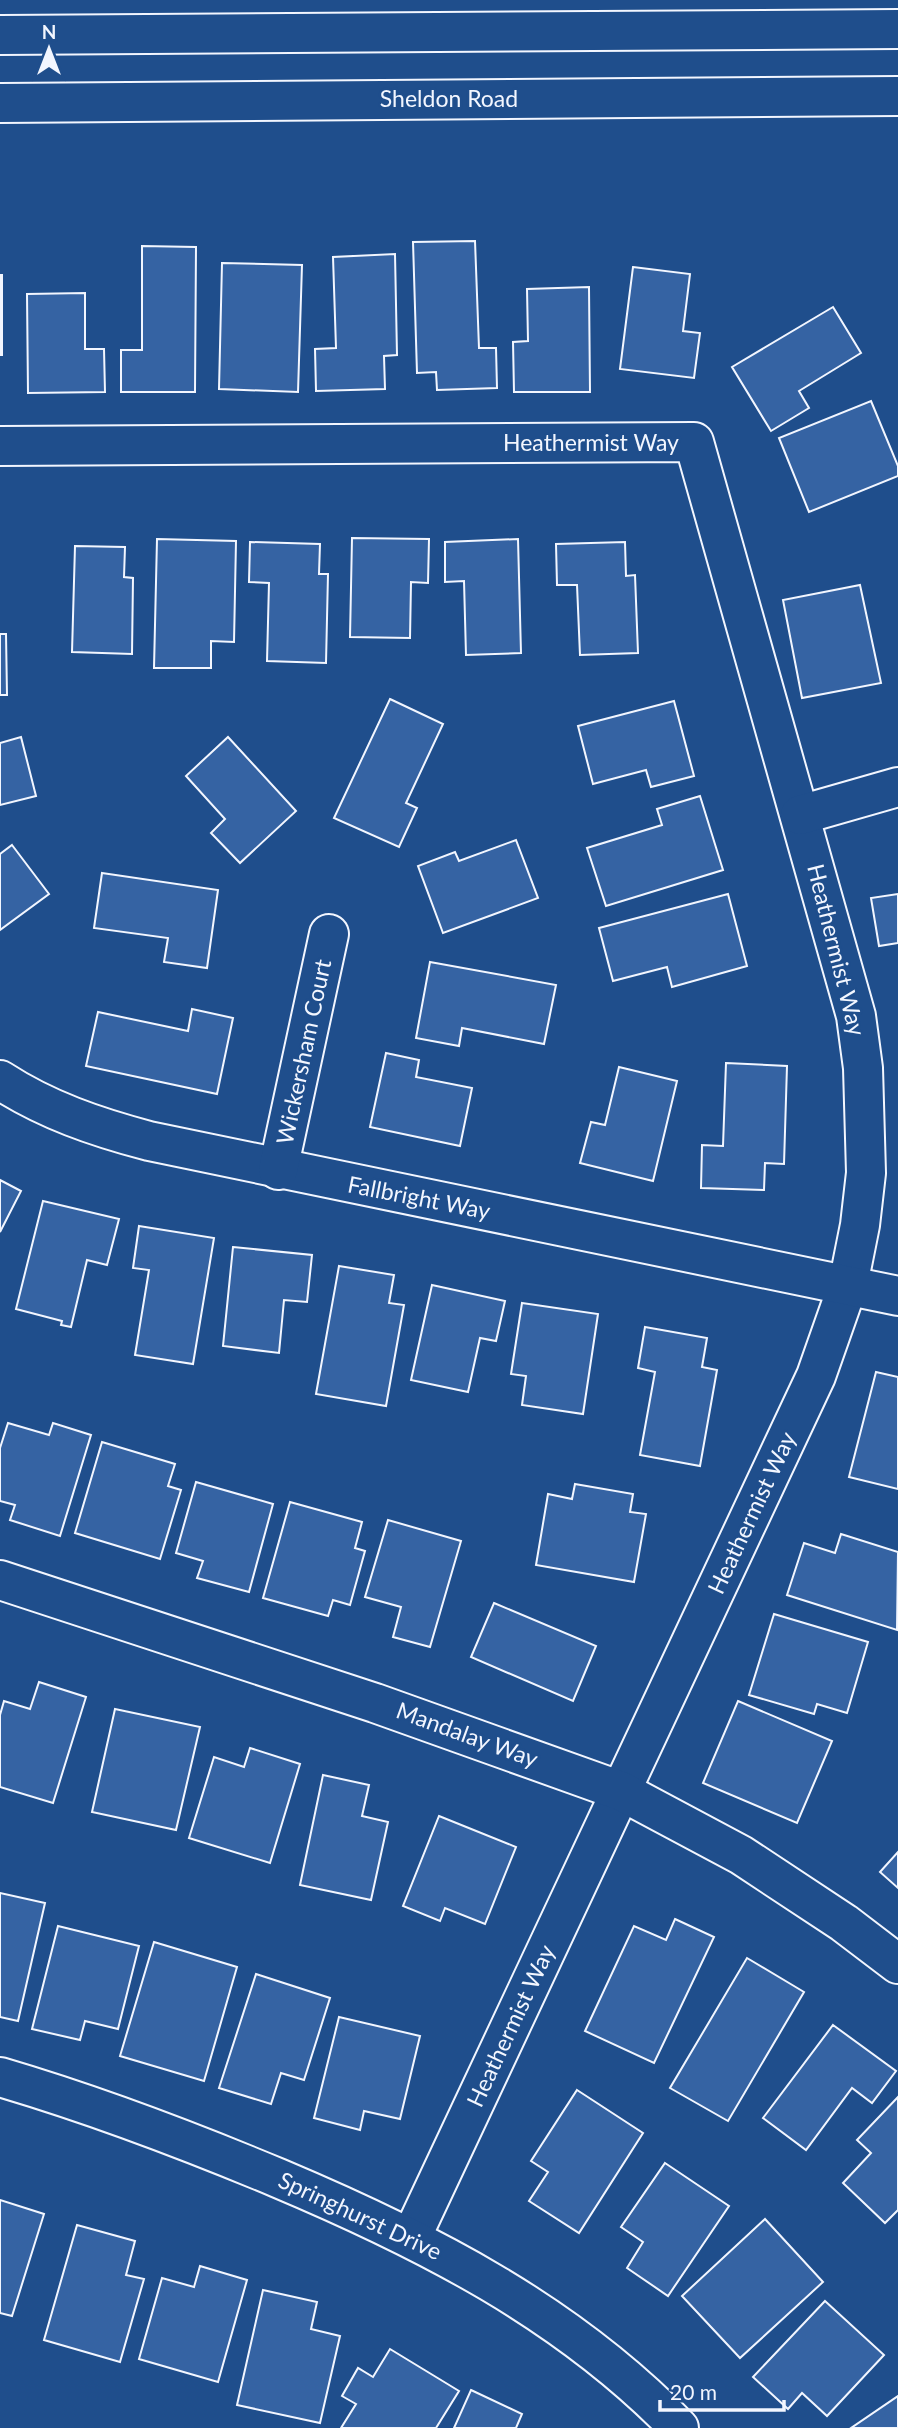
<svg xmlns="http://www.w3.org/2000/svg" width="898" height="2428" viewBox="0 0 898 2428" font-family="Lato,sans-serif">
<rect width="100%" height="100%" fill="#1f4e8c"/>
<g fill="#3563a3" stroke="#f2f6ff" stroke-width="2">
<polygon points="475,241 479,348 496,348 497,388 437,390 436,372 417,373 413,242"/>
<polygon points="142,246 196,247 195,392 121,392 121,350 142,350"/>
<polygon points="395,254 397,355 384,356 385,389 316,391 315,349 336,348 333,257"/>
<polygon points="222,263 302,265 298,392 219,389"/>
<polygon points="633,267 690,274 683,331 700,333 694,378 620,369"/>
<rect x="0" y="275" width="2" height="80"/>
<polygon points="589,287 590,392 514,392 513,342 528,341 527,289"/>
<polygon points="85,293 85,349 104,349 105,392 28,393 27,294"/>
<polygon points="833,307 861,353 799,391 809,408 771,431 732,367"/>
<polygon points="871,401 898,466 898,476 809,512 779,438"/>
<polygon points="352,538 429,539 428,583 411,582 410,638 350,637"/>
<polygon points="157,539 236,541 234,642 211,641 211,668 154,668"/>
<polygon points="518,539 521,653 466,655 464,581 445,582 445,542"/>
<polygon points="250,542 320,544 319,574 328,574 326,663 267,661 269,583 249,582"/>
<polygon points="625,542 626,576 635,575 638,653 580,655 577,585 557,585 556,544"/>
<polygon points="75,546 125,547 124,577 133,578 132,654 72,652"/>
<polygon points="860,585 881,683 802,698 783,600"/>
<polygon points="0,634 6,634 7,695 0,695"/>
<polygon points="390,699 443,724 406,803 417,808 399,847 334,818"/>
<polygon points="674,701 694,776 651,787 646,770 593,784 578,726"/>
<polygon points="21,737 36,796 0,805 0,743"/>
<polygon points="228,737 296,811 240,863 211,833 225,819 186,776"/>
<polygon points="700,796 723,870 606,906 587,848 662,825 657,809"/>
<polygon points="516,840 538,898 443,933 418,866 455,852 459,861"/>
<polygon points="12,845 49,894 0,930 0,854"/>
<polygon points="102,873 218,890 207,968 164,962 168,938 94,928"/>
<polygon points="728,894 747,966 672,987 667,967 613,981 599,928"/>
<polygon points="898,894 898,943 879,946 871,898"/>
<polygon points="430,962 556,985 544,1044 462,1028 459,1046 416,1038"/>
<polygon points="192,1009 233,1018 217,1094 86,1066 98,1012 188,1031"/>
<polygon points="386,1053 419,1060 416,1077 472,1088 460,1146 370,1127"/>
<polygon points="726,1063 787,1066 784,1164 765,1163 764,1190 701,1188 702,1145 723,1146"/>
<polygon points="619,1067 677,1081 653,1181 580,1163 591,1122 605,1125"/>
<polygon points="0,1180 21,1191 0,1232"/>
<polygon points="43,1201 119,1219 107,1265 87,1260 71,1327 61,1325 62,1321 16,1309"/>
<polygon points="139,1226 214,1238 193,1364 135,1355 149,1270 133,1268"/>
<polygon points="233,1247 312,1255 307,1302 284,1300 279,1353 223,1346"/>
<polygon points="339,1266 394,1275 389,1303 404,1305 386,1406 316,1394"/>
<polygon points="432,1285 505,1301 496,1341 480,1338 468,1392 411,1380"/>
<polygon points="522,1303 598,1314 583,1414 522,1405 526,1376 511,1374"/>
<polygon points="645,1327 707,1338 702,1367 717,1370 700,1466 640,1455 655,1372 638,1368"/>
<polygon points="876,1372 898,1377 898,1489 849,1477"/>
<polygon points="8,1423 49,1435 53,1423 91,1435 60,1536 10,1520 15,1505 0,1501 0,1448"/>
<polygon points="102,1442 175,1464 168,1486 181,1490 160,1559 75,1533"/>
<polygon points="196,1482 273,1504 249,1592 197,1578 203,1561 176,1553"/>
<polygon points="575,1484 633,1494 630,1512 646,1514 634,1582 536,1565 548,1494 572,1499"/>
<polygon points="290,1502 362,1522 355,1548 365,1551 350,1605 333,1600 328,1616 263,1598"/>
<polygon points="388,1520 461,1541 430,1647 393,1637 401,1607 365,1597"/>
<polygon points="841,1534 898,1552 897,1630 787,1595 804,1543 835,1553"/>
<polygon points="494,1603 596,1646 573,1701 471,1657"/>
<polygon points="774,1614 868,1642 847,1713 817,1704 814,1714 749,1695"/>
<polygon points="39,1682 86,1697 53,1803 0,1787 0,1715 4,1701 30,1709"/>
<polygon points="738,1701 832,1741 797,1823 703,1783"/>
<polygon points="115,1709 200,1727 176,1830 92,1812"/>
<polygon points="250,1748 300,1764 270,1863 189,1838 214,1757 244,1767"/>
<polygon points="323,1775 369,1785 362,1816 388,1822 371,1900 300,1885"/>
<polygon points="439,1816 516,1847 485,1924 445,1908 440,1921 403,1906"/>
<polygon points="898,1852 898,1888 880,1872"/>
<polygon points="0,1893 45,1903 18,2021 0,2017"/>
<polygon points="675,1919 714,1937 654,2063 585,2031 634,1926 666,1940"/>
<polygon points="58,1926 139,1946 118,2029 85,2021 80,2040 32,2029"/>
<polygon points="154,1942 237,1967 204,2081 120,2056"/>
<polygon points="747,1958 804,1992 728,2121 670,2088"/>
<polygon points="256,1974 330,1998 304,2080 281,2073 271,2104 219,2088"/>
<polygon points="339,2017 420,2036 400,2119 364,2111 360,2130 314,2118"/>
<polygon points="833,2025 896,2071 872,2103 852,2088 806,2150 763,2118"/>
<polygon points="577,2090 643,2133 579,2233 529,2201 548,2172 531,2161"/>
<polygon points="898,2097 898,2210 885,2223 843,2183 871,2153 857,2140"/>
<polygon points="665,2163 729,2206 668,2296 627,2268 643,2242 621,2227"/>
<polygon points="0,2200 44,2214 12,2316 0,2313"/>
<polygon points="765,2219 823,2282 740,2358 682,2296"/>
<polygon points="77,2225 135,2241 126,2275 144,2279 120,2362 44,2340"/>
<polygon points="200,2266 247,2280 218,2382 139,2359 162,2278 194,2287"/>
<polygon points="263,2290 317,2302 311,2329 340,2336 320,2423 237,2405"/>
<polygon points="825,2301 884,2355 827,2416 802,2393 788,2409 753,2377"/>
<polygon points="390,2349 459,2391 436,2428 341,2428 356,2404 342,2396 358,2368 373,2377"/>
<polygon points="471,2390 522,2414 516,2428 454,2428"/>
<polygon points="898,2396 898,2428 851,2428"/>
</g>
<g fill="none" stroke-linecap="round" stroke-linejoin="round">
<g stroke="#f2f6ff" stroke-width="42">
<g id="minor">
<polyline points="0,446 694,442 856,1016 863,1068 866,1173 860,1225 848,1285 816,1376 411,2238"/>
<polyline points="800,815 898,787"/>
<path d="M0 1080C46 1110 96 1127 149 1141L898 1296"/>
<polyline points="278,1170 329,934"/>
<polyline points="0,1580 375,1703 621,1791 741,1855 844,1923 898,1964"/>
<path d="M0 2077C95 2105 187 2140 278 2178 425 2240 567 2312 679 2428"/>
</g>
</g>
<g stroke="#f2f6ff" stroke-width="42">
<g id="major">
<polyline points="0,35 898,29"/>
<polyline points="0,103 898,96"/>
</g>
</g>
<use href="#minor" stroke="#1f4e8c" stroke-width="38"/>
<use href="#major" stroke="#1f4e8c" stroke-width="38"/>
</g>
<g text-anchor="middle" stroke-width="5" stroke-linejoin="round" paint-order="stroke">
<g font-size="23" fill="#f2f6ff" stroke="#1f4e8c">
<text x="449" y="107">Sheldon Road</text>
<text x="591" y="451">Heathermist Way</text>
<text transform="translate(836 950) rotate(76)" y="8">Heathermist Way</text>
<text transform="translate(304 1052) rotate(-78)" y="8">Wickersham Court</text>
<text transform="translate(419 1198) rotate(11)" y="8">Fallbright Way</text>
<text transform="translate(752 1513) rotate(-65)" y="8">Heathermist Way</text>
<text transform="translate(467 1735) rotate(20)" y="8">Mandalay Way</text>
<text transform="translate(511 2026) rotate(-65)" y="8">Heathermist Way</text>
<text transform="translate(360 2216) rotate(25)" y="8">Springhurst Drive</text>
</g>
</g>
<g transform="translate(49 49)" stroke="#1f4e8c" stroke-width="5" paint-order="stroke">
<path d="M0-5L12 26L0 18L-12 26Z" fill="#f2f6ff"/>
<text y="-10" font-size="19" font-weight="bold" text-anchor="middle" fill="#f2f6ff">N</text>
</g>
<path d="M660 2400v10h124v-10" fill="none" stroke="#f2f6ff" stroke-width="3.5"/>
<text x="670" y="2400" font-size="21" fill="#f2f6ff" stroke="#1f4e8c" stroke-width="5" paint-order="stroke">20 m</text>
</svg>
